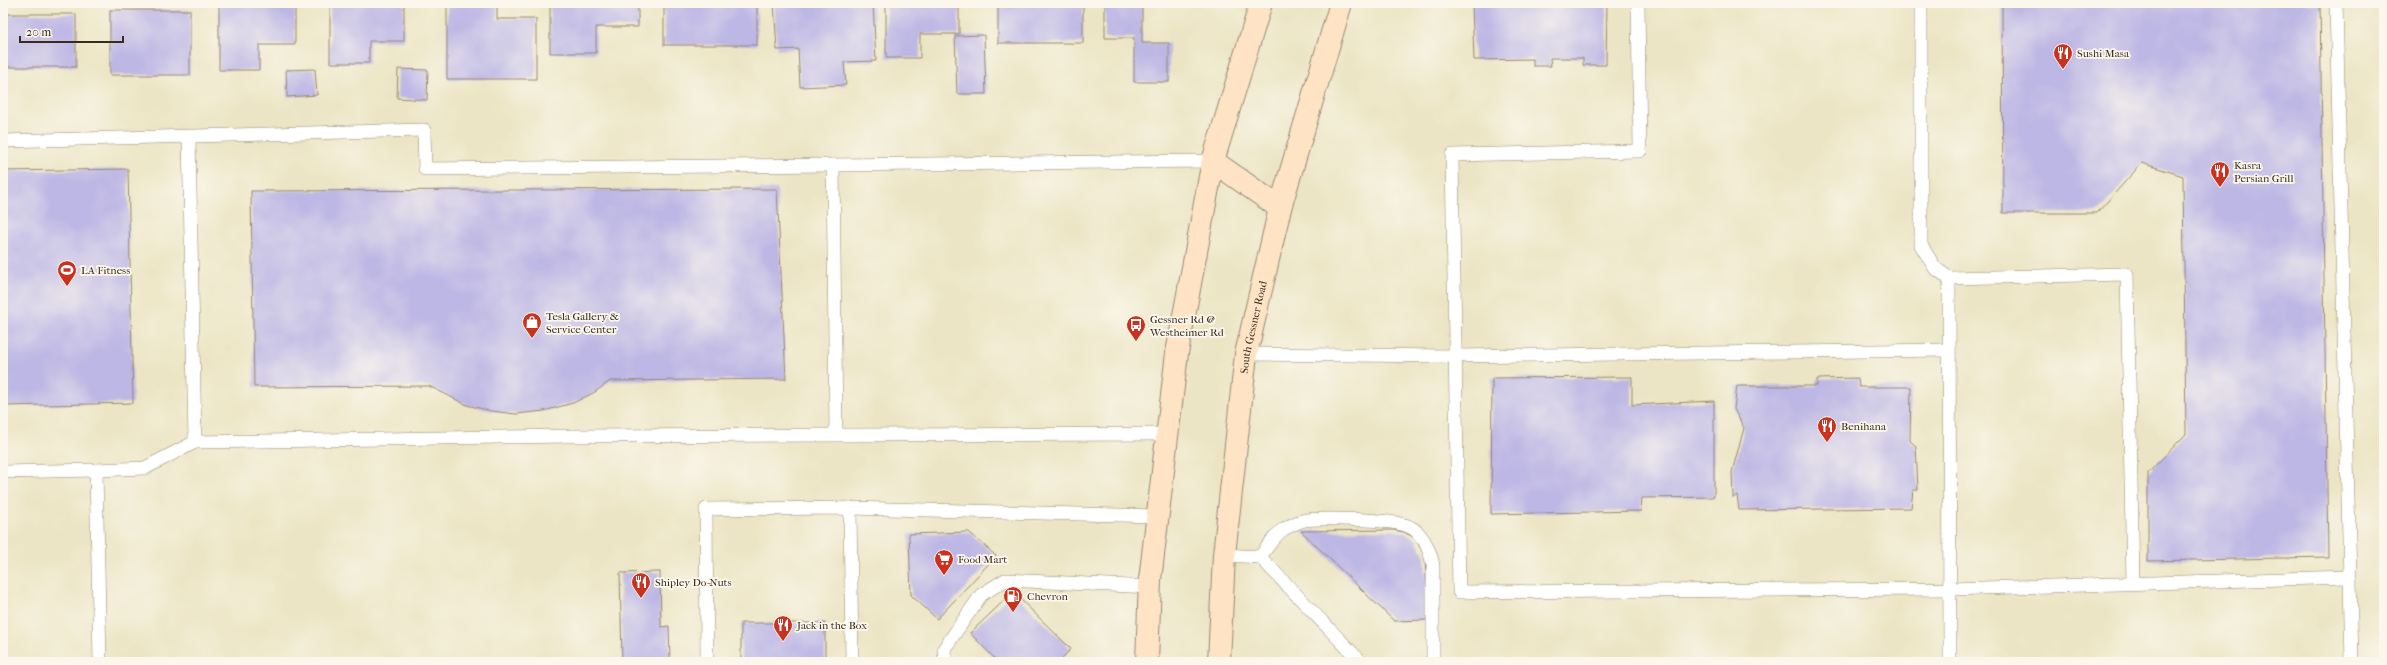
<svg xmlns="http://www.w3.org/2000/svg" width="2387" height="665" viewBox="0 0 2387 665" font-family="'IM FELL French Canon',serif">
<rect width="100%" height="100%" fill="#fbf7ec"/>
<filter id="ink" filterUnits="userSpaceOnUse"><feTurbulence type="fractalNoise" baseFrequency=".025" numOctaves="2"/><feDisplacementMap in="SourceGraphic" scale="8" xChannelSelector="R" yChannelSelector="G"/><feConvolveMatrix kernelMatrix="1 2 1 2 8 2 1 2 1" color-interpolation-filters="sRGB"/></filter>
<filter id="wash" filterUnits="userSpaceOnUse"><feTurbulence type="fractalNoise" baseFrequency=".012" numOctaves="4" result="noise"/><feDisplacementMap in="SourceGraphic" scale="16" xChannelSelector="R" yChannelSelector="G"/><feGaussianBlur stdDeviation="0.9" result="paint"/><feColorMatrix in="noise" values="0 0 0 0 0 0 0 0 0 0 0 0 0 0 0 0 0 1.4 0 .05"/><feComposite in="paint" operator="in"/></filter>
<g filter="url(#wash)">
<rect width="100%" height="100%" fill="#ece5c5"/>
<g id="blocks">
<g fill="#bdb7e5">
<polygon points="219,3 295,3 295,45 259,45 259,70 219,70"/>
<polygon points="330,3 404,3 404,41 369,41 369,63 330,63"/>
<polygon points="447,3 497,3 497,19 536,19 536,79 447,79"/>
<polygon points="550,3 638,3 638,27 596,27 596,53 550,53"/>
<rect x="664" y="3" width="93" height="42"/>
<polygon points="774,3 873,3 876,61 844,62 846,85 800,87 798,49 777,50"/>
<polygon points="886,3 959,3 959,34 920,34 920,58 886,58"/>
<rect x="998" y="3" width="85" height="40"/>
<polygon points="1105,3 1142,3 1142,43 1169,43 1169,82 1134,82 1134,38 1105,38"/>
<polygon points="1472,3 1607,3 1606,65 1583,65 1583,58 1550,58 1551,66 1533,66 1533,59 1474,60"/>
<polygon points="2002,3 2320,3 2328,557 2148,561 2148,473 2186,434 2183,176 2142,163 2097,213 2003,213"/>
<rect x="110" y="10" width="80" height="65"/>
<rect x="3" y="14" width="73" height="53"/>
<polygon points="984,35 986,94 957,94 955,36"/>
<polygon points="315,69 317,95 287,97 286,70"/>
<polygon points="398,69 428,70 427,100 397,98"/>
<polygon points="128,169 133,403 3,406 3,171"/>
<polygon points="777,189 786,379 610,381 595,392 573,403 544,411 516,414 491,411 467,405 429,386 254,387 251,191"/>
<polygon points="1632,377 1632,405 1714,401 1714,497 1642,498 1641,511 1491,514 1492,378"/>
<polygon points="1858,378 1859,387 1911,387 1910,441 1916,446 1918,490 1913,490 1911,508 1739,510 1737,495 1733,498 1732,472 1744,428 1734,409 1737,386 1817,386 1817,379"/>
<polygon points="1393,530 1404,532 1415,538 1425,556 1428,620 1394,621 1301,531"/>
<polygon points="969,532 996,556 937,619 911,595 909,534"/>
<polygon points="660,572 661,627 669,626 670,662 622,662 620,573"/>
<polygon points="1013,592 1071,649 1058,662 998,662 970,633"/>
<rect x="741" y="623" width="84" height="39"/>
</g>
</g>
</g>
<g filter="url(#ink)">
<use href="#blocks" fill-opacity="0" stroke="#948872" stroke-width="1"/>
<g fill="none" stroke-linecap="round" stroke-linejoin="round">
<g stroke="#948872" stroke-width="14">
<g id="lane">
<polyline points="1638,3 1640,151 1452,155 1459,592 1950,589 2349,577"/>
<polyline points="1921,3 1921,245 1935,268 1949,278 1950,662"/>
<polyline points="2336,3 2352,662"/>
<polyline points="3,141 424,130 425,169 1213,161"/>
<polyline points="833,165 836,434"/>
<polyline points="1949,278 2127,274 2133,583"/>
<polyline points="1246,354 1455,356 1949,350"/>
<polyline points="195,442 569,436 1167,434"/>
<polyline points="3,472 96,470"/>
<polyline points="850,508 852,662"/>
<polyline points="1224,555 1260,557 1361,662"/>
<path d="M1260 557C1267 548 1275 534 1284 529 1289 526 1295 523 1301 521 1316 517 1396 519 1410 527 1424 534 1430 551 1433 565V662"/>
<polyline points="100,662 96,470 145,468 195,442 189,137"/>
<polyline points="707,662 706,509 850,508 1158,516"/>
<polyline points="945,662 944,649 981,595 1005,580 1150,587"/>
</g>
</g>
<g stroke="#948872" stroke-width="24">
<g id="secondary">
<polyline points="1213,161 1280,208"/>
<polyline points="1147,662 1150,580 1177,353 1213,161 1261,3"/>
<path id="s1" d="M1219 662 1224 555 1246 354 1280 208 1341 3"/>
</g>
</g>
<use href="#lane" stroke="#fff" stroke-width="13"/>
<use href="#secondary" stroke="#fee4c5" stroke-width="22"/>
</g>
</g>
<defs>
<g id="restaurant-pin" transform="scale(1)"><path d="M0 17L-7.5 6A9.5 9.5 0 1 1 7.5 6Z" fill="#c8321e" stroke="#fbf7ec"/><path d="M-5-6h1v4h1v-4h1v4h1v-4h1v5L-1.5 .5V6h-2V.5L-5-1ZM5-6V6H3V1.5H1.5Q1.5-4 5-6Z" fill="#fff"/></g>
<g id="stadium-pin" transform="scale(1)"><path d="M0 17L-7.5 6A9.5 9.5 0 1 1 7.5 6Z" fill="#c8321e" stroke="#fbf7ec"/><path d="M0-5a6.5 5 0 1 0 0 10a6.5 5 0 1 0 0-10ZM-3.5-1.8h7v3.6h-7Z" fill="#fff"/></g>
<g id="shop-pin" transform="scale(1)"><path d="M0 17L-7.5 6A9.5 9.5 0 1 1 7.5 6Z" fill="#c8321e" stroke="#fbf7ec"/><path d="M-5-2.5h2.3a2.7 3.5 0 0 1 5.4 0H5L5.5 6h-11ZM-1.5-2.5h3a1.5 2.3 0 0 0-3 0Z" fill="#fff"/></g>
<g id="bus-pin" transform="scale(1)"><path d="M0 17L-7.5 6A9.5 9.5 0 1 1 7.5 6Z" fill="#c8321e" stroke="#fbf7ec"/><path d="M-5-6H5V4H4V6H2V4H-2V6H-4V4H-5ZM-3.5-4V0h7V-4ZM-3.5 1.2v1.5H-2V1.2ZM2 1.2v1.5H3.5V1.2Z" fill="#fff"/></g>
<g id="supermarket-pin" transform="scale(1)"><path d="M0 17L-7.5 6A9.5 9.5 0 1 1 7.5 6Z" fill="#c8321e" stroke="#fbf7ec"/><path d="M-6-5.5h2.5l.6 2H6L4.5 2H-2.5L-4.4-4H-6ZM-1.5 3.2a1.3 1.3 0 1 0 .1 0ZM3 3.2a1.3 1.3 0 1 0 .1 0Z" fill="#fff"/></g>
<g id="fuel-pin" transform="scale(1)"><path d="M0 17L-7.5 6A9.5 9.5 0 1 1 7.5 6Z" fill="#c8321e" stroke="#fbf7ec"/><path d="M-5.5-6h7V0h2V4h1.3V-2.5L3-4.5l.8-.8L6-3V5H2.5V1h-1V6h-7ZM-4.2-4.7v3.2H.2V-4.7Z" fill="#fff"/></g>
</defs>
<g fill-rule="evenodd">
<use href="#restaurant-pin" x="2063" y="53"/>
<use href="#restaurant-pin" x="2220" y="171"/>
<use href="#stadium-pin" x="67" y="270"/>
<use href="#shop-pin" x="532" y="322"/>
<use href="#bus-pin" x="1136" y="325"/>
<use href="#restaurant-pin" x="1827" y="426"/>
<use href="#supermarket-pin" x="944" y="559"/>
<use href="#restaurant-pin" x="641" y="582"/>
<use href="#fuel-pin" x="1013" y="596"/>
<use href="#restaurant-pin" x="783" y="625"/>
</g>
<g text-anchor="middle" stroke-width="3.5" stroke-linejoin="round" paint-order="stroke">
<g font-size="11" fill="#3b2a1e" stroke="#fbf7ec" text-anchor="start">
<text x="2077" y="57">Sushi Masa</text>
<text x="2234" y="169">Kasra<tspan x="2234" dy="13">Persian Grill</tspan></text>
<text x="81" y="274">LA Fitness</text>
<text x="546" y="320">Tesla Gallery &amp;<tspan x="546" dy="13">Service Center</tspan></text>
<text x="1150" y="323">Gessner Rd @<tspan x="1150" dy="13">Westheimer Rd</tspan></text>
<text x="1841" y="430">Benihana</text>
<text x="958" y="563">Food Mart</text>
<text x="655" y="586">Shipley Do-Nuts</text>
<text x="1027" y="600">Chevron</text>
<text x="797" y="629">Jack in the Box</text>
</g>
<g font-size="11" fill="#3b2a1e" stroke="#fbf7ec">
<text dy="4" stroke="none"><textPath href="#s1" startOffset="337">South Gessner Road</textPath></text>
</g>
</g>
<rect width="2387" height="665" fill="none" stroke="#fbf7ec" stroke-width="16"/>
<path d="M20 36v6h103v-6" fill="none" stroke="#3b2a1e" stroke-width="2"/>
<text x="26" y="36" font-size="12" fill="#3b2a1e" stroke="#fbf7ec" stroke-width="3" paint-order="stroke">20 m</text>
</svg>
